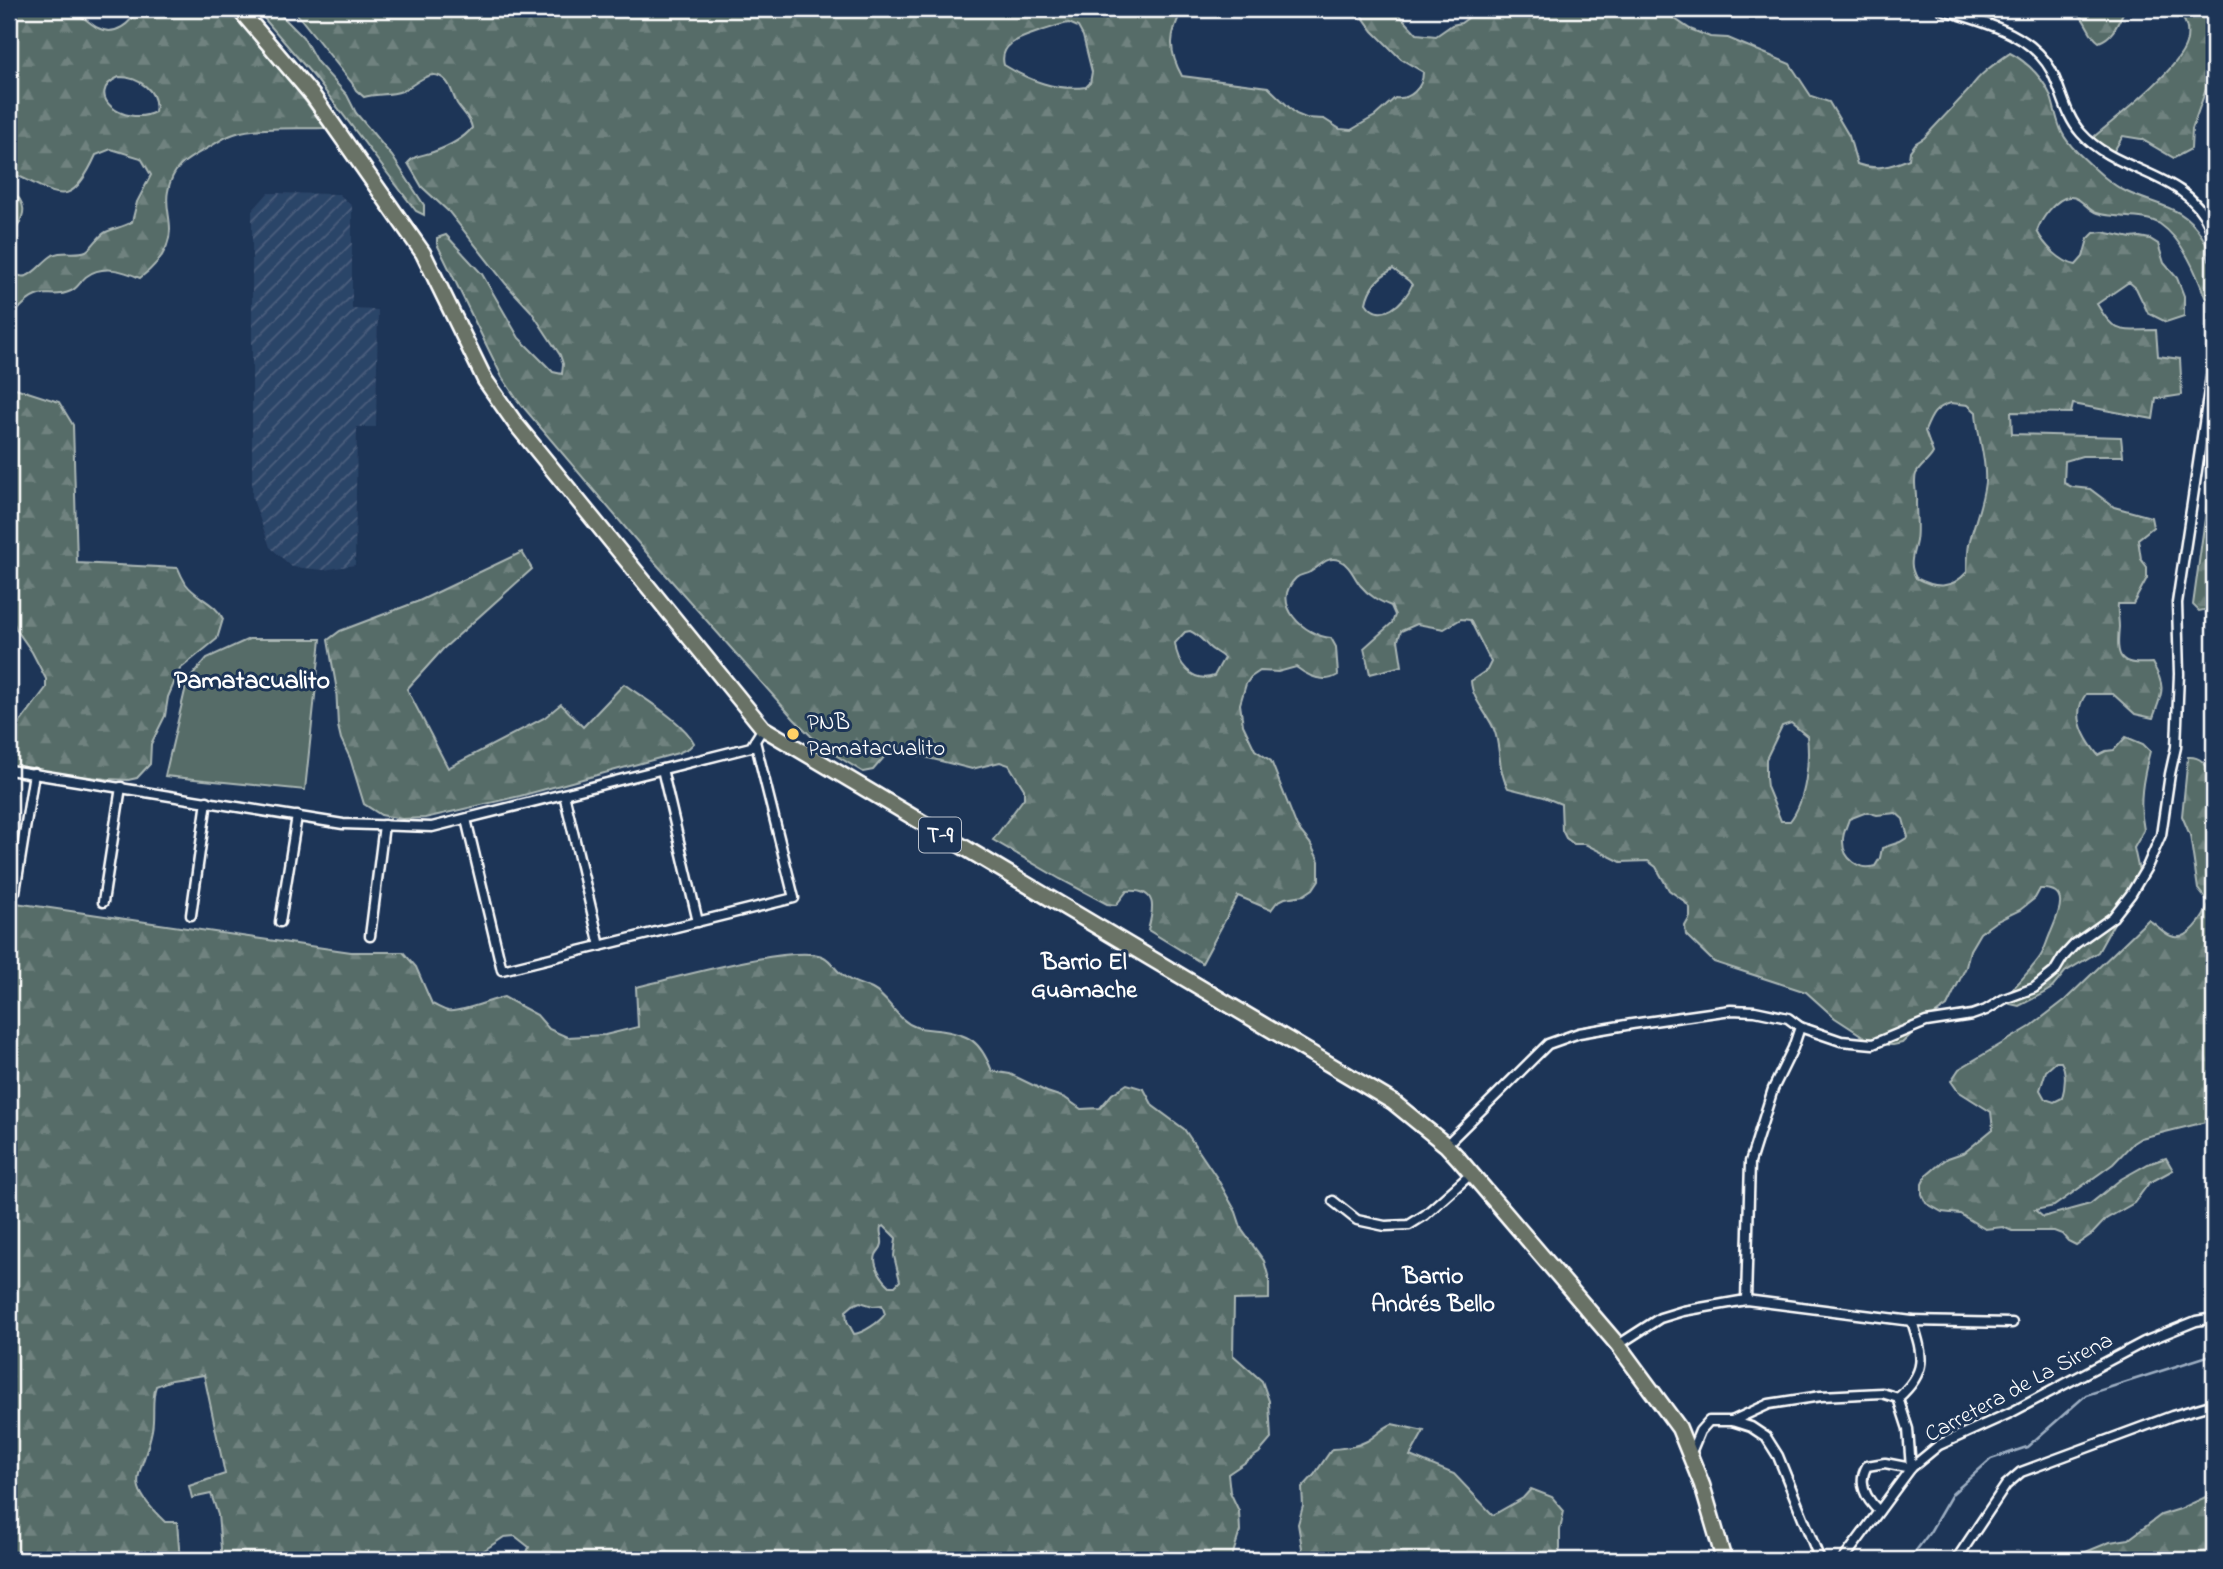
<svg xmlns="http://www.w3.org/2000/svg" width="2223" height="1569" viewBox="0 0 2223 1569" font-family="'Indie Flower',sans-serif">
<defs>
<pattern id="industrial-furrows" width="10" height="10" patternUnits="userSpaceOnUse" patternTransform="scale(1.75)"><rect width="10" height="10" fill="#2c4467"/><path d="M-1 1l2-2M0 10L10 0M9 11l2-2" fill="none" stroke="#4c607e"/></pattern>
<pattern id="forest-firs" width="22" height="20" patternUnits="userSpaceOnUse" patternTransform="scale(1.75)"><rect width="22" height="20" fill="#566c68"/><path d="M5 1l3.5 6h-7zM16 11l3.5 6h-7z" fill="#6f827f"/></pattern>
</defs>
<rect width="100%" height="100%" fill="#1d3557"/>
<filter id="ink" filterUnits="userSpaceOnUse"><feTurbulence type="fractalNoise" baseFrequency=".0143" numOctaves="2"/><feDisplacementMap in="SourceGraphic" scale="14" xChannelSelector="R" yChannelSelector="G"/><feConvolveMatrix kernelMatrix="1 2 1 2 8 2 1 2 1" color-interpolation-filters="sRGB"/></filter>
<g filter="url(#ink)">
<polygon fill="url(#industrial-furrows)" points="268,193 339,194 352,206 352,309 378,310 376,427 357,427 355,565 324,570 292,567 270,547 252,497 252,211"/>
<g fill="url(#forest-firs)" stroke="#aab6b4" stroke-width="2" fill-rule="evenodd">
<path d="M9 9C22 9 34 8 47 12 56 14 66 11 75 14 84 16 90 24 98 28 115 37 131 23 138 9H228L284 72 325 128C301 129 255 126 234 134 224 137 215 144 206 149 186 160 172 167 168 191 165 204 170 216 170 229 170 250 156 266 140 278 124 271 103 264 87 276 81 280 78 288 71 291 56 298 49 292 39 295 27 298 16 312 9 320V267C26 291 39 263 53 255 63 250 76 255 86 251 94 246 98 236 106 232 115 228 123 227 132 222L137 202 151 175 141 158 111 149 96 155C68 217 55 190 9 172ZM119 77C139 77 159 91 155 112 123 128 82 93 119 77Z"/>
<polygon points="256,9 275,9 303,37 317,62 347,95 356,113 392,156 424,205 424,215 416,211 316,79"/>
<path d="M293 9H1183C1169 34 1168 51 1182 76L1268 87 1296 114 1306 118 1324 119 1340 129 1351 130 1375 116 1395 98C1410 100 1423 88 1423 72L1401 59 1373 31 1362 16V9H1394L1417 34 1436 36 1452 25 1461 23 1468 18 1464 9H1663L1672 17 1690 29 1710 37 1728 38 1790 64 1811 96 1829 102 1849 136 1857 164C1875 171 1892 166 1909 159L1910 151 1916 143 1924 138 1969 90C1979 74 1994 64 2010 53 2028 62 2046 81 2052 100 2059 124 2058 133 2077 152 2092 166 2108 183 2127 192 2157 206 2184 205 2203 238 2214 257 2217 279 2213 300L2205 297C2196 272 2183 240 2160 224 2145 214 2115 219 2097 213 2087 210 2081 196 2069 197 2056 198 2041 219 2037 231 2044 245 2060 262 2076 265L2083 257 2088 239 2094 233 2103 232 2131 238 2140 237 2150 239 2158 244 2164 263 2177 278 2184 296V316L2166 322 2148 313 2136 288 2129 282 2097 304C2115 336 2122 330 2156 330L2158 356 2180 359 2182 395 2156 399 2153 419 2073 404 2071 413 2011 412 2012 434 2121 437 2123 456H2082L2065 461 2064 483 2072 487 2090 489 2114 507 2151 517 2153 527 2138 539 2141 559 2147 567V578L2133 604H2118C2117 612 2119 619 2119 627 2116 659 2119 665 2152 663 2167 688 2162 693 2153 718L2135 714 2113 694H2086C2071 714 2084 738 2098 755L2106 751 2114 750 2126 737 2143 744 2150 751C2143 778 2138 802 2144 830L2134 848 2140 876 2098 952 2065 972 2052 988 2044 993 2019 1006 2010 1004 2008 994C2019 982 2031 970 2040 957 2045 950 2047 940 2051 932 2058 915 2072 887 2040 889L2035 898 2020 910 1995 922 1980 933 1970 950 1966 967 1947 1006 1924 1022 1902 1043 1893 1045 1875 1044 1835 1018 1806 992 1714 962 1686 935 1685 926 1690 917V908L1684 901 1669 890 1656 867 1648 861 1621 862 1585 844H1574L1566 838 1562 830 1561 804 1544 797 1508 788C1498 771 1501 751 1495 732 1489 714 1472 701 1471 681L1487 670 1491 662 1470 620 1461 619 1444 629 1417 624 1401 631 1398 640 1402 666 1370 674 1364 648 1392 623 1395 615 1391 606C1379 601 1369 596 1360 585 1354 577 1349 564 1339 560 1326 556 1321 566 1310 572 1305 575 1300 574 1296 578 1269 604 1305 636 1331 638L1336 647 1338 675C1324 684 1309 677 1296 667L1278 672 1260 671 1251 677 1246 684 1240 704 1243 725 1255 750 1271 761 1297 827 1310 843 1319 861V880L1313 889 1304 895 1285 898 1277 902 1271 910 1238 896 1202 963 1148 930C1154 908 1158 889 1127 891L1116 905 1107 904 1060 879 993 840 1024 798V789L1009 765 1000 762 972 769 913 754 894 753 885 756 873 770 863 772 821 746 794 719 652 559 518 401 502 377 437 244V238L446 235 482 274 519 338 553 372 562 374 563 364 560 355 531 311 506 284 449 212 422 187 408 163C416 154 423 156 433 152 447 147 463 139 472 128 470 117 464 114 458 105 453 98 452 87 446 81 431 65 415 86 402 91 389 96 376 93 364 97L356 90 352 83ZM1069 23 1078 27 1083 36 1092 72 1090 83 1086 87C1056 91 1030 81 1004 65 998 42 1025 37 1041 31 1051 28 1058 25 1069 23ZM1393 269 1409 281 1412 285C1405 303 1380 325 1366 303 1369 287 1378 277 1393 269ZM1951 403 1968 405 1976 412C1977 436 1987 458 1985 482 1983 502 1975 521 1970 540 1967 550 1968 561 1967 572 1951 590 1935 588 1916 578 1908 563 1913 557 1916 541 1918 529 1916 515 1916 502 1917 494 1913 482 1916 474 1920 466 1929 461 1933 453L1925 431C1931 416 1934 408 1951 403ZM1190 631C1199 635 1202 640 1209 647 1214 652 1219 653 1224 658L1214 676C1192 684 1177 663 1175 643L1185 632ZM1791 723 1807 736C1810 761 1806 801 1790 821H1781L1767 787 1766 778V759L1782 726ZM1867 812 1877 815 1896 813 1903 819 1908 837 1900 842 1882 848 1880 858 1875 866C1860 871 1843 859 1843 842 1842 834 1847 826 1849 819Z"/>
<path d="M2072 9H2125C2118 22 2114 37 2099 42 2087 34 2087 17 2072 9Z"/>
<path d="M2175 9H2213L2211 23 2214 33V59L2206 89 2192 129 2191 149 2174 158 2141 139 2123 136 2109 159 2089 141C2111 122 2179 70 2186 44 2190 30 2185 18 2175 9Z"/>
<path d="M9 188C38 212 15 222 9 247Z"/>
<path d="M9 386 59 402 73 425 77 563 178 568C180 573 183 579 186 584 196 598 216 603 223 619L217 639 180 669 168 697 165 716 151 744 150 764 137 778 128 780 107 779 38 771 9 764V733L22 720 46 688V679L32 652 16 629 9 610Z"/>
<polygon points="2214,454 2214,608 2199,611 2193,605"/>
<path d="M522 552 532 569 443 649 407 689 448 768 544 718 561 704 583 727 624 684C643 698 684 722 694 743L689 748 678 753 520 796 425 818 402 819 381 815 364 804 350 758 341 739 338 726 336 685 328 640 340 631 419 601Z"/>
<path d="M2188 757C2203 756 2207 767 2214 778V1120L2141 1138 2133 1143 2113 1164 2054 1206 2035 1210 2043 1217 2090 1204 2121 1179 2148 1164 2166 1158 2173 1170 2149 1183 2134 1203 2106 1219 2092 1234 2076 1245 2068 1241 2062 1234 2054 1231H2012L2003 1227 1985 1229 1960 1214 1942 1212 1926 1203 1922 1194V1184L1926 1176 1941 1163 1948 1158 1965 1152 1993 1129 1991 1112 1958 1091 1951 1081 1959 1069 2030 1027 2065 1000 2148 920C2157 924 2162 933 2171 936 2188 943 2205 917 2209 903L2198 889 2190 835 2182 816ZM2056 1062H2061C2067 1071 2065 1088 2062 1098L2054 1102 2045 1099 2040 1090 2046 1071Z"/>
<path d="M9 902 351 952H403L416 967 432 1004C437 1006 443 1010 448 1011 461 1013 490 1000 504 997L537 1015 549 1029 567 1037 605 1035 638 1027 636 987C673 979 795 943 824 957 830 960 834 967 839 972 850 983 860 983 872 989 890 998 896 1020 916 1027 922 1029 930 1029 937 1030 969 1034 980 1040 992 1071L1010 1074 1047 1092 1065 1098 1081 1109 1100 1108 1112 1094 1127 1084 1144 1089 1153 1106 1184 1129 1217 1178 1236 1212 1242 1230 1264 1261 1269 1279V1299L1234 1300 1233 1355 1262 1381 1269 1401 1271 1439 1259 1453 1228 1474 1230 1492 1239 1511 1240 1531 1231 1560H524L529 1547 515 1536 504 1537 480 1553V1560H222L218 1515 211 1494 192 1498 189 1486 225 1474 204 1375 171 1380 156 1386C151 1400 155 1415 152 1430 142 1480 121 1480 165 1522H177L180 1560H9ZM884 1226 896 1238 894 1256 900 1281 895 1286H890C883 1280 872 1265 876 1255 878 1250 881 1250 882 1244 883 1238 879 1233 881 1227ZM860 1302 873 1306 882 1305 885 1314C880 1322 863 1333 854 1334L847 1321 846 1311 853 1305Z"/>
<path d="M1392 1424 1424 1431 1410 1456 1454 1474 1493 1515 1523 1498 1531 1489 1552 1497 1564 1511 1560 1530V1549L1556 1560H1304L1298 1524 1303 1506 1302 1488 1314 1475 1332 1449C1345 1448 1356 1447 1367 1441 1376 1436 1382 1428 1392 1424Z"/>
<polygon points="2214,1493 2214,1560 2169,1560 2166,1558 2152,1560 2056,1560 2076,1556 2110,1542 2129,1539 2161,1515 2180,1509"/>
</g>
<polygon fill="#566c68" stroke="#aab6b4" stroke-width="2" points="249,639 321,639 305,790 165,776 187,682 207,658"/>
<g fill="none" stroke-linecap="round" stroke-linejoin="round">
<polyline stroke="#9daec2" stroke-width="2.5" points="1909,1560 1930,1532 1952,1494 1991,1459 2027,1447 2086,1395 2214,1354"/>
<g stroke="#fff" stroke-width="13">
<g id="minor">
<path d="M1941 9C1981 22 2029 31 2051 70 2062 91 2065 115 2081 133 2117 174 2186 171 2209 225 2213 235 2213 247 2214 257"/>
<polyline points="662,769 698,922"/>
<polyline points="9,770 343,824 432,827 751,747 763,728"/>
<polyline points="564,794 600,946"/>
<polyline points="466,819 502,970 794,898 755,741"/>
<polyline points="15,892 34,773"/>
<polyline points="103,902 121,787"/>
<polyline points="191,915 207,801"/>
<polyline points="280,922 297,816"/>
<polyline points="370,936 384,825"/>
<polyline points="1800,1027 1841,1041 1873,1044 1926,1022 1972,1015 1986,1010 2004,999 2034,988 2054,972 2063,957 2075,944 2113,917 2131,894 2147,867 2161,835 2170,774 2176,747 2179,674 2177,603 2214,357"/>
<polyline points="1446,1145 1548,1044 1579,1033 1632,1024 1731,1010 1755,1011 1788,1018 1800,1027 1793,1048 1773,1089 1750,1162 1746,1300"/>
<polyline points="1333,1201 1357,1220 1385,1226 1409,1225 1425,1215 1471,1174"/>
<polyline points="1912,1321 2012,1323"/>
<path d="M1618 1345 1660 1318 1683 1311 1746 1300 1912 1321C1923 1356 1928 1371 1898 1398"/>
<path d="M1732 1421 1769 1404 1821 1396 1882 1393 1898 1398 1908 1429 1911 1468 1885 1463 1867 1466C1857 1483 1866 1499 1879 1511"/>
<polyline points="1690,1455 1700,1431 1709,1421 1732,1421 1751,1427 1766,1437 1778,1456 1820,1560"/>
<polyline points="1843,1560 1911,1468 1939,1445 2012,1412 2144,1342 2196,1321 2214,1318"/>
<polyline points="1956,1560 2006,1485 2021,1472 2172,1416 2214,1404"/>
</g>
</g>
<g stroke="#fff" stroke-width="19">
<polyline id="trunk" points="239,9 313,96 423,253 485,380 515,423 763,728 1393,1102 1446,1145 1458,1158 1618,1345 1679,1428 1702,1485 1724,1560"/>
</g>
<use href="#minor" stroke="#1d3557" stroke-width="8"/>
<use href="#trunk" stroke="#697266" stroke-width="14"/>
</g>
</g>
<circle fill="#ffd166" stroke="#1d3557" stroke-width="2.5" cx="793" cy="734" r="7"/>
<g text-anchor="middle" stroke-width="6" stroke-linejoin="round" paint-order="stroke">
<rect fill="#1d3557" stroke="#bbc2cd" stroke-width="2" x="919" y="817.5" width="42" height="35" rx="5"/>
<g font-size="21" font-weight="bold" fill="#fff">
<text x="940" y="842">T-9</text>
</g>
<g font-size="23" fill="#fff" stroke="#1d3557" text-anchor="start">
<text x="807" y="729">PNB<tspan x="807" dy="26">Pamatacualito</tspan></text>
</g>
<g font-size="23" fill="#fff" stroke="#1d3557">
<text transform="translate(2018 1386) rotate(-28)" y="8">Carretera de La Sirena</text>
</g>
<g font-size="24" font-weight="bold" fill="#fff" stroke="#1d3557">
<text x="1084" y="969">Barrio El<tspan x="1084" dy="28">Guamache</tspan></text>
<text x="1433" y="1283">Barrio<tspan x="1433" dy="28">Andrés Bello</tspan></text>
</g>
<g font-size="26" font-weight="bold" fill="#fff" stroke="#1d3557">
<text x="252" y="688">Pamatacualito</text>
</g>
</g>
<rect width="2223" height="1569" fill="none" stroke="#1d3557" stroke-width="35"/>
<rect x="18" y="18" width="2188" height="1534" fill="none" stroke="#fff" stroke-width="2.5" filter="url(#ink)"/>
</svg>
